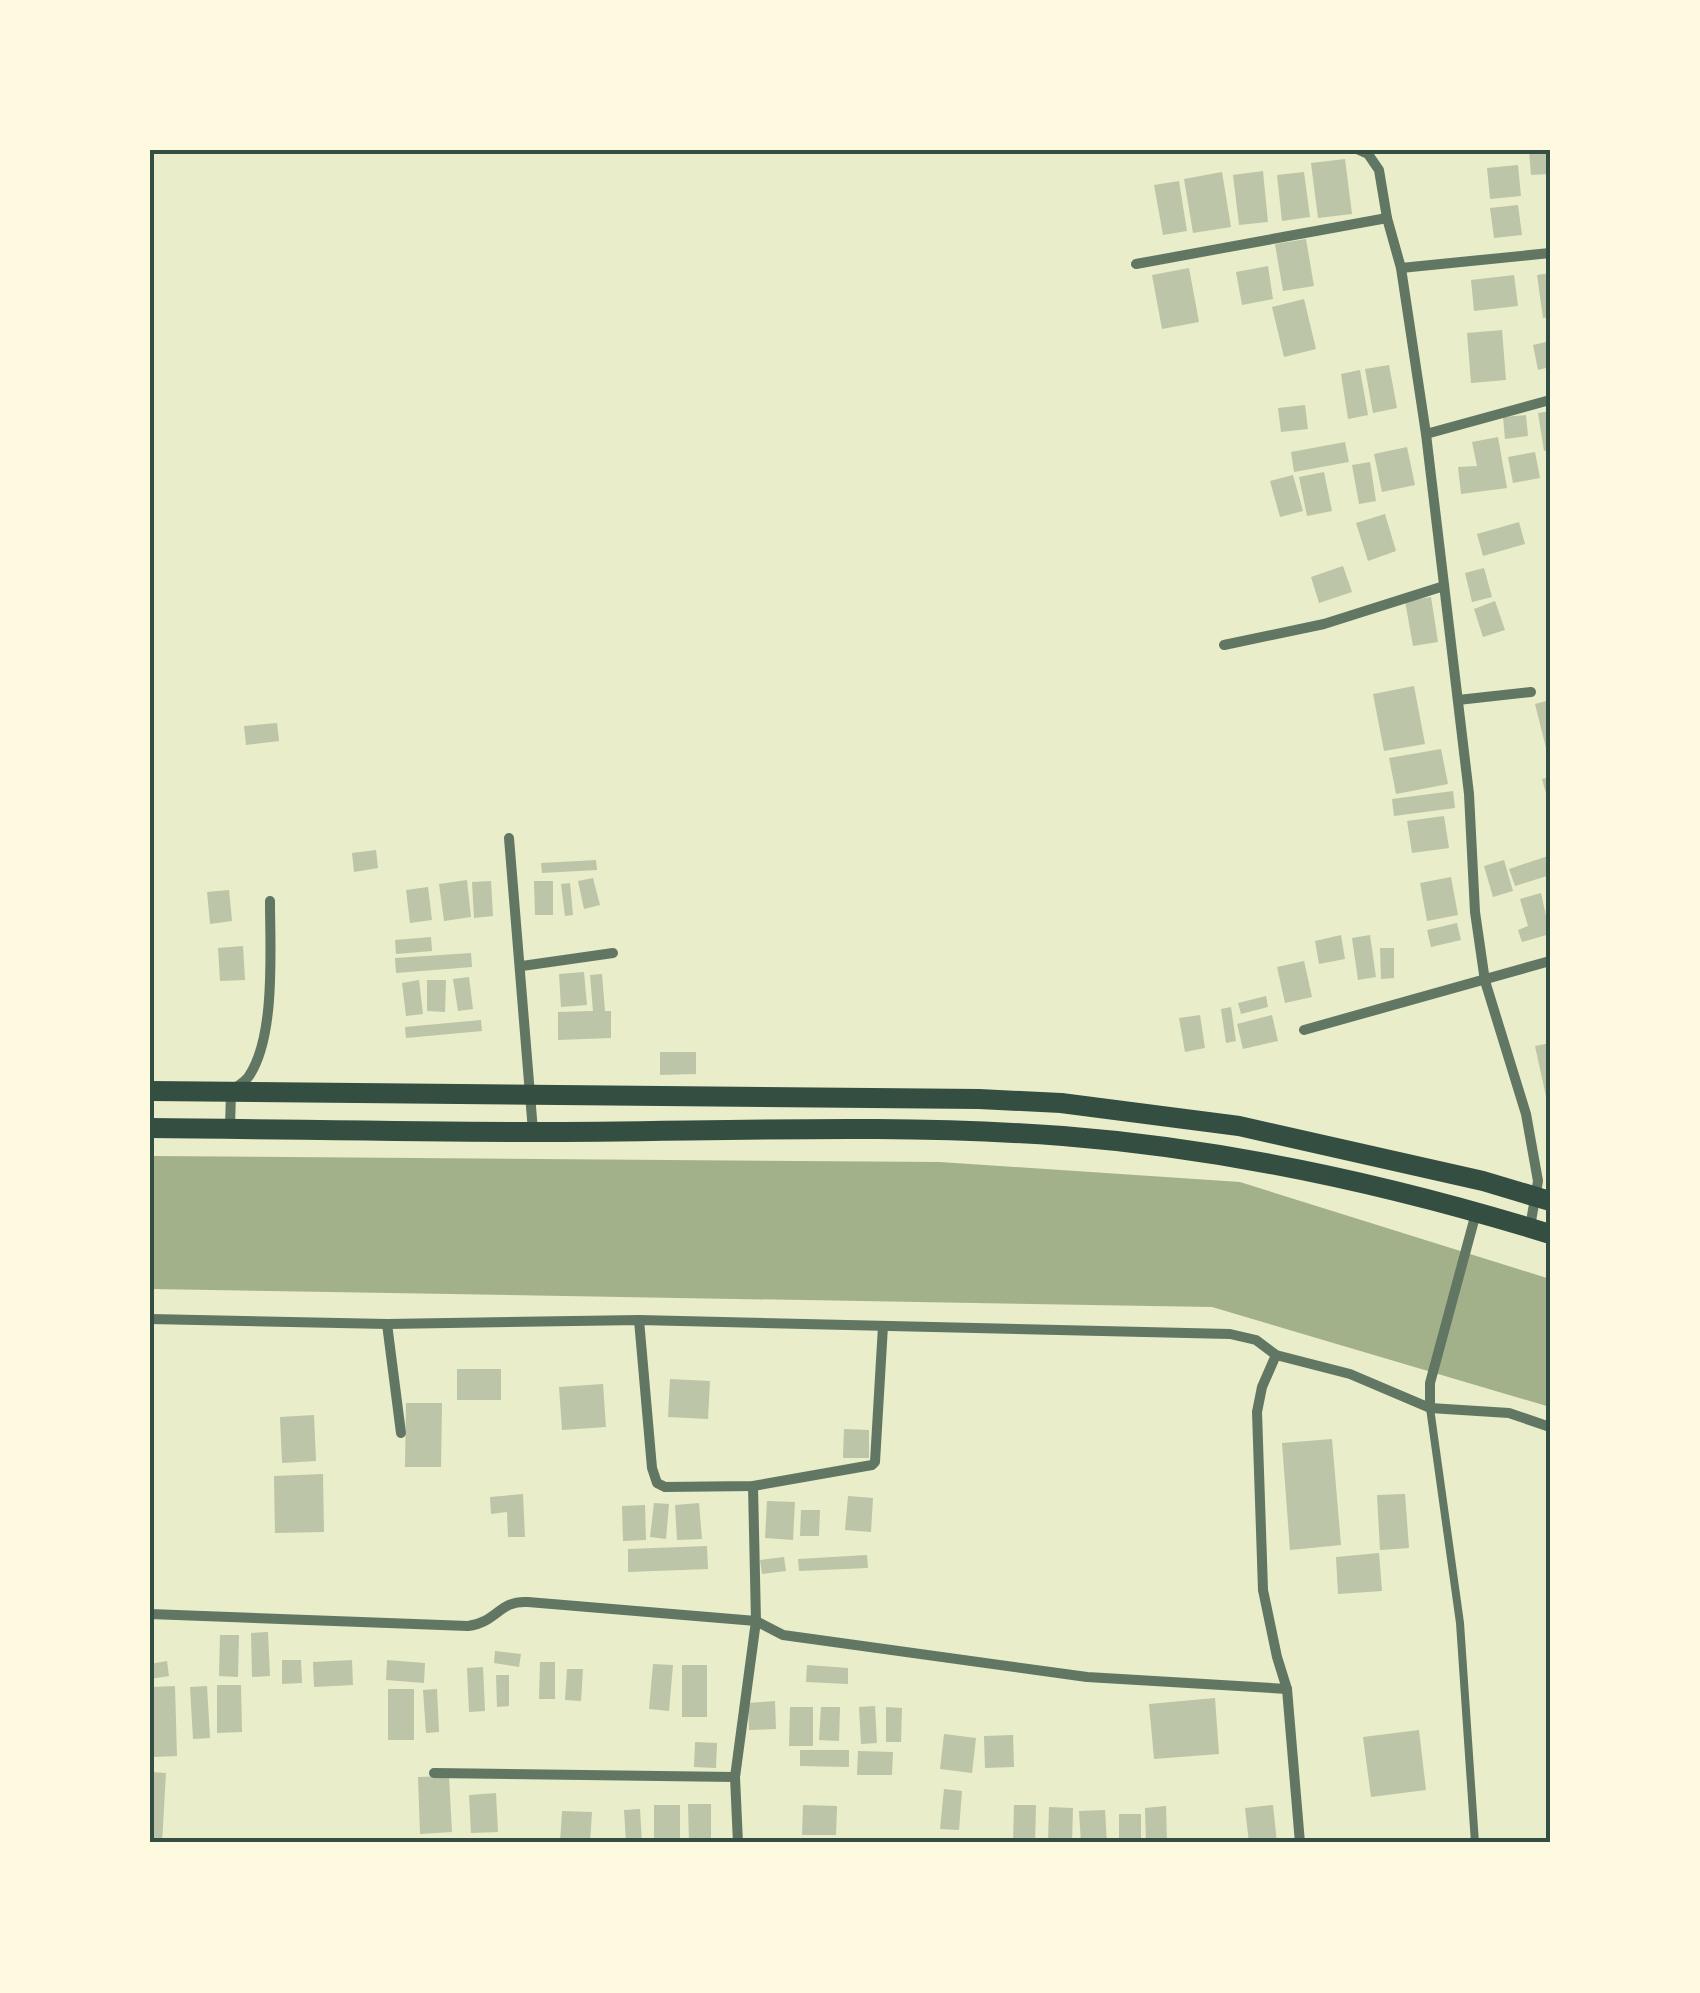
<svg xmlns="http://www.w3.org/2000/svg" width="1700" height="1993" viewBox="0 0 1700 1993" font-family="Signika,sans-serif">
<rect width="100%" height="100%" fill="#e9edc9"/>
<polygon fill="#a3b18a" points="150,1156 940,1162 1240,1182 1550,1279 1550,1407 1212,1307 150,1289"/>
<g fill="#bcc5a7">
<polygon points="1529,150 1550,150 1550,174 1531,175"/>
<polygon points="1345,159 1352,214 1318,218 1311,163"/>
<polygon points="1518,165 1521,196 1490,199 1487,168"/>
<polygon points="1263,171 1268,222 1239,225 1233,175"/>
<polygon points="1222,172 1231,227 1193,233 1184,179"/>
<polygon points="1304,172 1310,217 1282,221 1277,175"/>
<polygon points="1179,181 1187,231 1163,235 1154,185"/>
<polygon points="1518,205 1522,235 1494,238 1490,208"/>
<polygon points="1306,239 1314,286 1283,291 1275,244"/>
<polygon points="1268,266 1273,299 1242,305 1236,272"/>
<polygon points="1189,268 1199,322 1162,329 1152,275"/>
<polygon points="1550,273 1550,317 1543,318 1537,275"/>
<polygon points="1514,275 1518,306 1474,311 1471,280"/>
<polygon points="1304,299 1316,349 1284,357 1272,307"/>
<polygon points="1502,330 1506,380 1471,383 1467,333"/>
<polygon points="1550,341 1550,367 1538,370 1533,345"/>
<polygon points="1389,365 1397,408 1373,413 1365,369"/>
<polygon points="1360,370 1368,415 1348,419 1341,374"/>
<polygon points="1305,405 1308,429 1281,432 1278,408"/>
<polygon points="1550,411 1550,450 1544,451 1538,413"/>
<polygon points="1526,415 1528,436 1505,439 1503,417"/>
<polygon points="1498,437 1507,488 1461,494 1458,467 1477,466 1472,442"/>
<polygon points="1345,442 1349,462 1294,472 1291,452"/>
<polygon points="1407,447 1415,485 1382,492 1374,454"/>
<polygon points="1535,452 1540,478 1513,483 1508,457"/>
<polygon points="1370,462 1376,501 1359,504 1352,465"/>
<polygon points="1324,472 1332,511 1307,516 1299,477"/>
<polygon points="1293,475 1303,511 1280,517 1270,481"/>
<polygon points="1385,514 1396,551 1368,561 1356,523"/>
<polygon points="1519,522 1525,544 1483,556 1477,534"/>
<polygon points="1343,566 1352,592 1319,603 1311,577"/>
<polygon points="1484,568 1492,597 1472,602 1465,573"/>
<polygon points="1431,597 1438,642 1413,646 1405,601"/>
<polygon points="1495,601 1505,630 1483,637 1474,609"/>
<polygon points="1414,686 1425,744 1384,751 1373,694"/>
<polygon points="1550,700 1550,747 1546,748 1535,704"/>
<polygon points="277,723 279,741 246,745 244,726"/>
<polygon points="1441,749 1448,784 1396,794 1389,758"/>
<polygon points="1550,777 1550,804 1549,804 1542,779"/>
<polygon points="1453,791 1455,808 1394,816 1392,799"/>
<polygon points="1444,816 1449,848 1412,853 1407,821"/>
<polygon points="376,850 378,868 354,872 352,853"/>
<polygon points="1548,856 1550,875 1515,886 1509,869"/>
<polygon points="596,860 597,870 542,873 541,863"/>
<polygon points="1504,860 1513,891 1493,897 1484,866"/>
<polygon points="1451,877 1458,915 1427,921 1420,883"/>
<polygon points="593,878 600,905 584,909 578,881"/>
<polygon points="467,880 471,917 444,921 439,884"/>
<polygon points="491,881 493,916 474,918 472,882"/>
<polygon points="534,881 553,881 553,915 535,915"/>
<polygon points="570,883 573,915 565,916 561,884"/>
<polygon points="428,887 432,920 410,923 406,890"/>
<polygon points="229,890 232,921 210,924 207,892"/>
<polygon points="1541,893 1550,934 1522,942 1518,930 1528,926 1520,899"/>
<polygon points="1457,923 1461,940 1431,947 1427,930"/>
<polygon points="1341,935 1345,959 1319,964 1315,941"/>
<polygon points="1370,935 1376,977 1358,980 1352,938"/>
<polygon points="431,937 432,951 396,954 395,940"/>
<polygon points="243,946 245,980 220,981 218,948"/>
<polygon points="1380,948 1394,948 1394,978 1381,979"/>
<polygon points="471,953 472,967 396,973 395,958"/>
<polygon points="1304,961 1312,997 1285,1003 1277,967"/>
<polygon points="584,972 587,1005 561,1007 559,974"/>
<polygon points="602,974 605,1011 611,1011 611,1038 558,1040 558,1012 593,1011 590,975"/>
<polygon points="469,977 473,1009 458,1011 453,979"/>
<polygon points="419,980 423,1014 406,1016 402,983"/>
<polygon points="427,980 446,980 445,1012 427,1011"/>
<polygon points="1266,996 1268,1007 1241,1014 1238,1003"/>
<polygon points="1231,1007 1236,1041 1226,1043 1221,1009"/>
<polygon points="1200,1015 1205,1048 1185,1052 1179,1018"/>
<polygon points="1272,1015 1278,1041 1243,1049 1237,1024"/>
<polygon points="481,1020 482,1031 406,1038 405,1027"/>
<polygon points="1550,1043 1550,1101 1547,1101 1535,1046"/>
<polygon points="660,1052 696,1052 696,1074 660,1075"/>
<rect x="457" y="1369" width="44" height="31"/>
<polygon points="670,1379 710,1381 708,1419 668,1417"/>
<polygon points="603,1384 606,1427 562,1430 559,1387"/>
<polygon points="406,1403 442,1403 441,1467 405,1467"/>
<polygon points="314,1415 316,1461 282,1463 280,1417"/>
<polygon points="844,1429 869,1430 869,1458 843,1458"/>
<polygon points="1332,1439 1341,1545 1290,1550 1282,1443"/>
<polygon points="323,1474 324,1532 275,1533 274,1476"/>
<polygon points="523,1494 525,1537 508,1537 507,1512 491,1514 490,1497"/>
<polygon points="1405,1494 1409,1548 1380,1550 1377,1495"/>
<polygon points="848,1496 873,1498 871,1532 845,1530"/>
<polygon points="767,1501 795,1502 793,1540 765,1538"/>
<polygon points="654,1503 669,1504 666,1539 650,1537"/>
<polygon points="699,1503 702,1539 677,1540 675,1505"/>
<polygon points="645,1505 646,1540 623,1541 622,1506"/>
<polygon points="801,1510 820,1510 819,1536 800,1536"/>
<polygon points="707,1546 708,1569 628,1572 628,1549"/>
<polygon points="1379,1553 1382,1591 1338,1594 1336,1557"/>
<polygon points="867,1555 868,1568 799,1571 798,1559"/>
<polygon points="784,1557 786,1571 762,1574 760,1560"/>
<polygon points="268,1632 270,1676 252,1677 251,1633"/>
<polygon points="220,1635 239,1635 238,1677 219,1676"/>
<polygon points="495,1651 521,1654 519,1667 494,1663"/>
<polygon points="282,1660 301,1660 302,1683 282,1684"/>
<polygon points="352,1660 353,1685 314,1687 313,1662"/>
<polygon points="387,1660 425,1663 424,1683 386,1680"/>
<polygon points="167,1661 169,1676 150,1679 150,1664"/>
<polygon points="540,1662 555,1662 555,1699 539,1699"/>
<polygon points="653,1664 673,1665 669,1711 649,1709"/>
<rect x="682" y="1665" width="25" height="52"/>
<polygon points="807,1665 848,1668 848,1684 806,1682"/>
<polygon points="483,1667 485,1711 469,1712 467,1668"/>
<polygon points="567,1669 583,1669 581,1701 565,1700"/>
<polygon points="496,1675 509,1675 509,1706 497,1707"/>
<polygon points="217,1685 241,1685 242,1732 217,1733"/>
<polygon points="175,1686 177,1756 154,1757 152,1687"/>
<polygon points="207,1686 210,1738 193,1739 190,1687"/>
<rect x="388" y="1689" width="26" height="51"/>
<polygon points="437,1689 439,1732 426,1733 423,1690"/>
<polygon points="1215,1698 1219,1754 1154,1759 1149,1704"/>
<polygon points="775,1701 776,1729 749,1730 748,1703"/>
<polygon points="875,1706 877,1743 861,1744 859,1707"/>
<polygon points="790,1707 813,1707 813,1746 789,1746"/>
<polygon points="821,1707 840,1707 839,1741 819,1740"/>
<polygon points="886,1707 902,1708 901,1742 886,1742"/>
<polygon points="1419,1730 1426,1790 1371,1797 1363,1737"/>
<polygon points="944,1734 976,1738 972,1773 940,1769"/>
<polygon points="1013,1735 1014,1767 985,1768 984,1736"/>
<polygon points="695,1742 717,1743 716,1768 694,1767"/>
<polygon points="800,1750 849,1750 849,1767 800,1766"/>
<polygon points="858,1751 893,1752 892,1775 857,1775"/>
<polygon points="150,1772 166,1773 162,1843 150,1843"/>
<polygon points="449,1776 452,1832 420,1834 418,1777"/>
<polygon points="944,1789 962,1791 959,1830 940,1829"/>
<polygon points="496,1793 498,1832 471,1833 469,1795"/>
<polygon points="688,1804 711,1804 711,1843 689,1843"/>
<rect x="654" y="1805" width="26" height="37"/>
<polygon points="803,1805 837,1806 836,1835 802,1835"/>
<polygon points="1014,1805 1036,1805 1035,1843 1013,1843"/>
<polygon points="1273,1805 1277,1843 1249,1843 1245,1808"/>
<polygon points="1166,1806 1167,1843 1146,1843 1145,1808"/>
<polygon points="1049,1807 1073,1808 1072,1843 1048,1843"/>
<polygon points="640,1809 642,1843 626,1843 624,1810"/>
<polygon points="1105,1810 1107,1843 1081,1843 1079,1811"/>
<polygon points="562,1811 592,1812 590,1843 560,1843"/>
<rect x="1119" y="1814" width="22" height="29"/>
</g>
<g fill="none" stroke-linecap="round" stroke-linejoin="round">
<polyline stroke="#617663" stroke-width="8" points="1430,1408 1460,1623 1475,1843"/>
<g stroke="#617663" stroke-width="10">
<polyline points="1359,150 1368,154 1379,170 1387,218 1401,268 1426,434 1469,794 1475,912 1485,981 1526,1114 1538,1181 1530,1227"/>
<polyline points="1136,264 1387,218"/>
<polyline points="1401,268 1550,253"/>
<polyline points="1426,434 1550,400"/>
<polyline points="1224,645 1324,624 1444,586"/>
<polyline points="1458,700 1531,692"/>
<polyline points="509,838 533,1131"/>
<polyline points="522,966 613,953"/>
<polyline points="1304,1030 1550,961"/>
<path d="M230 1128 231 1091C236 1087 245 1082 249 1076 276 1036 270 948 270 901"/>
<polyline points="150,1319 387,1324 639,1320 1230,1334 1256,1340 1276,1355 1350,1374 1430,1408 1509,1413 1550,1427"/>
<polyline points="639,1320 652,1468 657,1483 665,1487 753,1486 872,1465 875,1462 883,1326"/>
<polyline points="387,1324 401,1433"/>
<polyline points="1276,1355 1262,1387 1257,1412 1263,1590 1277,1657 1287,1689 1300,1843"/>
<polyline points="1430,1408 1430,1383 1476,1213"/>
<path d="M150 1614 468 1626C498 1622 499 1600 528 1602L756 1621 783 1635 1087 1677 1287 1689"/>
<polyline points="434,1773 735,1777 738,1843"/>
<polyline points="735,1777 756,1621 753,1486"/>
</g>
<g stroke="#344e41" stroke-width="20">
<polyline points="150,1091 979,1099 1061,1103 1239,1126 1483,1181 1550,1201"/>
<path d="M150 1128C278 1129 407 1132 535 1132 710 1132 888 1123 1063 1136 1228 1149 1392 1185 1550 1234"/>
</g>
</g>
<rect width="1700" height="1993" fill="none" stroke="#fefae0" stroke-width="305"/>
<rect x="152" y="152" width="1396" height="1688" fill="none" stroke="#344e41" stroke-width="4"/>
</svg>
